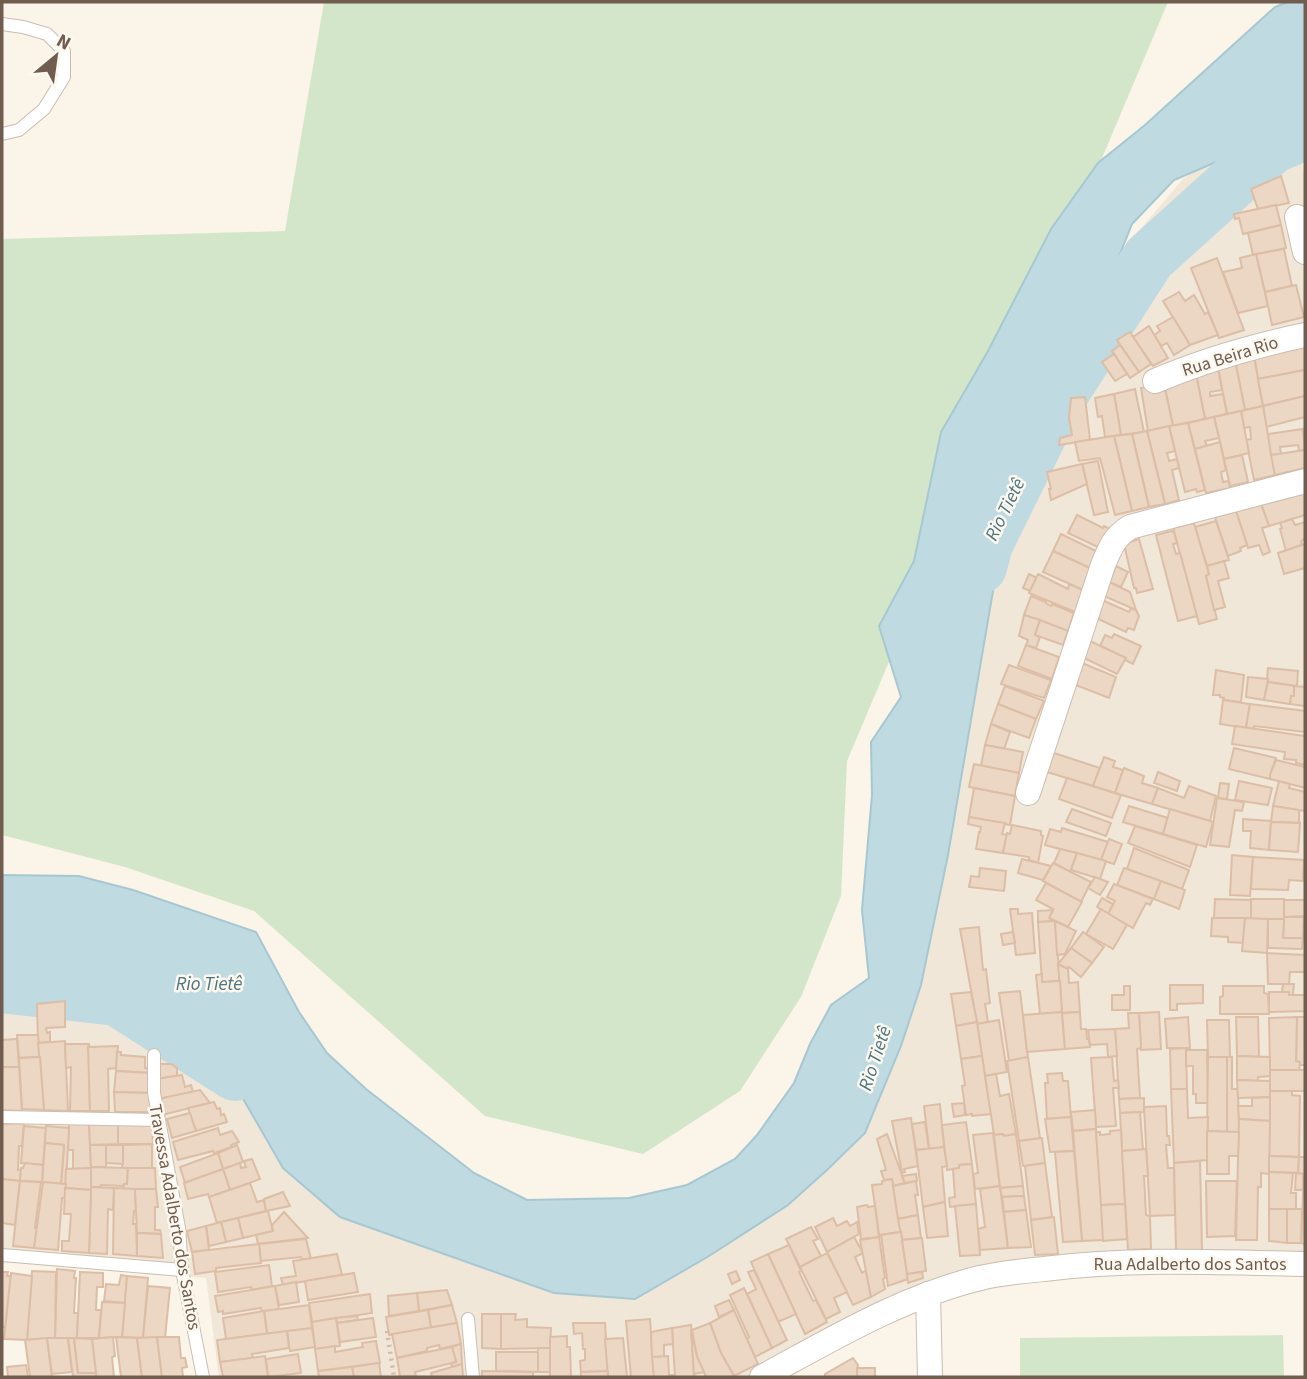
<svg xmlns="http://www.w3.org/2000/svg" width="1307" height="1379" viewBox="0 0 1307 1379" font-family="'Source Sans 3',sans-serif">
<rect width="100%" height="100%" fill="#faf4e9"/>
<polygon fill="#f0e7d8" points="1291,108 1305,179 1305,1259 983,1269 751,1377 219,1377 206,1278 2,1260 2,944 55,933 343,1174 650,1258 864,1065 1009,441 1131,240 1183,179"/>
<g fill="#d3e6c9">
<polygon points="324,2 1168,2 847,761 841,896 801,997 740,1091 643,1154 485,1116 254,911 125,867 2,835 2,239 285,231"/>
<polygon points="1283,1335 1284,1377 1020,1377 1020,1338"/>
</g>
<polygon fill="#bfdae1" stroke="#a7c8d1" stroke-width="2" points="1287,2 1305,2 1305,118 1251,147 1174,180 1132,224 1088,334 1009,497 948,855 921,985 901,1046 865,1133 827,1170 788,1205 709,1256 635,1299 554,1293 340,1217 283,1168 238,1090 172,1033 124,1002 43,971 2,972 2,875 79,876 133,890 256,932 299,1012 327,1053 366,1089 474,1173 527,1200 629,1198 687,1185 735,1159 757,1135 794,1083 810,1044 831,1005 869,978 862,910 872,795 871,742 901,697 879,626 914,561 941,432 988,351 1051,229 1098,163 1145,125 1275,7"/>
<g fill="none" stroke-linecap="round" stroke-linejoin="round">
<g stroke="#bfdae1" stroke-width="54">
<polyline points="980,567 986,544 1055,404 1149,258 1272,147 1305,133"/>
<polyline points="2,986 117,999 235,1074"/>
</g>
</g>
<g fill="#ecd6c4" stroke="#dcbea6" stroke-width="2">
<polygon points="1281,176 1289,203 1258,209 1251,189"/>
<polygon points="1276,205 1281,225 1243,234 1239,218 1235,219 1234,214"/>
<polygon points="1281,225 1286,248 1253,255 1248,233"/>
<polygon points="1284,249 1292,286 1265,292 1256,254"/>
<polygon points="1256,254 1268,306 1238,313 1223,272 1242,268 1240,258"/>
<polygon points="1217,258 1244,330 1219,338 1191,268"/>
<polygon points="1296,285 1304,317 1272,325 1265,292"/>
<polygon points="1179,292 1185,301 1194,295 1205,314 1208,312 1218,335 1190,345 1163,301"/>
<polygon points="1173,317 1190,345 1174,355 1167,343 1161,346 1154,335 1160,331 1157,326"/>
<polygon points="1149,326 1168,358 1153,366 1133,337"/>
<polygon points="1130,332 1151,364 1139,372 1117,340"/>
<polygon points="1120,345 1139,372 1130,378 1112,351"/>
<polygon points="1305,345 1305,370 1258,379 1254,355"/>
<polygon points="1114,354 1127,374 1115,381 1102,362"/>
<polygon points="1254,357 1263,406 1245,410 1235,361"/>
<polygon points="1235,360 1245,410 1227,414 1217,363"/>
<polygon points="1217,363 1222,390 1210,392 1210,396 1223,394 1227,414 1205,419 1195,369"/>
<polygon points="1195,369 1205,419 1173,426 1164,384"/>
<polygon points="1305,370 1305,396 1263,406 1258,379"/>
<polygon points="1164,384 1173,426 1148,431 1141,388"/>
<polygon points="1135,389 1144,432 1121,435 1114,394"/>
<polygon points="1114,394 1121,435 1105,437 1102,416 1098,417 1095,398"/>
<polygon points="1305,396 1305,417 1266,427 1263,406"/>
<polygon points="1085,397 1090,440 1059,445 1060,438 1072,435 1069,418 1071,398"/>
<polygon points="1263,406 1275,475 1254,480 1246,440 1251,439 1250,427 1244,428 1241,411"/>
<polygon points="1241,411 1249,453 1224,459 1214,417"/>
<polygon points="1214,417 1219,438 1205,441 1207,446 1195,449 1188,423"/>
<polygon points="1188,423 1205,490 1197,492 1196,489 1185,492 1169,426"/>
<polygon points="1169,426 1175,451 1167,453 1169,461 1177,459 1179,468 1172,470 1179,500 1165,504 1147,431"/>
<polygon points="1303,429 1305,450 1299,451 1298,445 1280,447 1281,454 1271,455 1268,434"/>
<polygon points="1147,431 1165,504 1149,507 1132,434"/>
<polygon points="1132,434 1149,507 1132,511 1114,436"/>
<polygon points="1114,436 1132,511 1115,515 1100,458 1079,461 1075,442"/>
<polygon points="1220,442 1226,470 1221,472 1223,482 1229,481 1230,488 1206,493 1195,449"/>
<polygon points="1305,450 1305,468 1275,475 1271,455"/>
<polygon points="1242,455 1248,482 1230,486 1224,459"/>
<polygon points="1098,461 1108,512 1094,515 1082,464"/>
<polygon points="1082,464 1087,484 1051,500 1049,489 1051,489 1047,472"/>
<polygon points="1305,493 1305,515 1269,526 1261,504"/>
<polygon points="1261,504 1269,526 1262,528 1270,552 1263,555 1259,545 1248,548 1236,511"/>
<polygon points="1236,511 1247,545 1240,548 1241,551 1228,556 1215,517"/>
<polygon points="1077,515 1103,528 1104,526 1110,529 1100,548 1068,533"/>
<polygon points="1292,519 1295,525 1305,522 1305,539 1301,541 1302,545 1286,551 1280,529 1282,528 1280,523"/>
<polygon points="1216,521 1229,560 1207,566 1195,527"/>
<polygon points="1194,523 1209,574 1206,576 1217,619 1199,624 1173,528"/>
<polygon points="1171,531 1174,532 1177,543 1173,544 1176,554 1180,553 1197,616 1178,621 1156,535"/>
<polygon points="1061,534 1098,552 1092,569 1053,551"/>
<polygon points="1139,539 1153,589 1137,593 1136,588 1134,588 1124,544"/>
<polygon points="1305,544 1305,568 1284,574 1278,553"/>
<polygon points="1053,551 1092,569 1083,590 1043,572"/>
<polygon points="1224,561 1229,578 1218,581 1225,607 1214,610 1206,576 1209,574 1207,566"/>
<polygon points="1116,566 1128,572 1121,587 1109,582"/>
<polygon points="1029,574 1037,578 1030,591 1023,588"/>
<polygon points="1038,574 1068,589 1069,584 1083,590 1075,612 1029,593"/>
<polygon points="1109,582 1130,592 1136,610 1104,596"/>
<polygon points="1031,596 1046,602 1046,603 1051,606 1052,604 1074,613 1068,631 1024,615"/>
<polygon points="1102,600 1129,612 1131,608 1136,610 1139,616 1134,630 1128,628 1126,632 1096,618"/>
<polygon points="1024,615 1040,620 1035,635 1040,637 1036,648 1026,645 1028,640 1019,636"/>
<polygon points="1040,620 1068,631 1063,645 1035,635"/>
<polygon points="1114,634 1141,646 1133,664 1125,660 1126,658 1100,646 1105,635 1112,638"/>
<polygon points="1088,640 1126,658 1117,674 1082,657"/>
<polygon points="1026,645 1059,657 1052,679 1018,666"/>
<polygon points="1082,663 1116,677 1109,698 1073,684"/>
<polygon points="1009,665 1051,680 1044,698 1001,684"/>
<polygon points="1268,668 1298,671 1297,686 1268,682 1268,679 1267,679"/>
<polygon points="1216,670 1244,675 1241,702 1223,700 1224,698 1220,697 1220,695 1213,695"/>
<polygon points="1248,677 1268,679 1264,700 1246,697"/>
<polygon points="1268,682 1294,686 1294,696 1291,696 1290,704 1264,700"/>
<polygon points="1005,686 1044,701 1036,719 998,704"/>
<polygon points="1294,686 1305,687 1305,706 1290,704 1291,696 1294,696"/>
<polygon points="1223,700 1250,704 1246,728 1220,724"/>
<polygon points="998,704 1036,719 1029,738 991,724"/>
<polygon points="1250,704 1305,711 1305,732 1254,726 1254,729 1246,728"/>
<polygon points="991,724 1010,732 1004,749 985,745"/>
<polygon points="1235,726 1305,736 1305,765 1296,763 1296,760 1284,759 1285,752 1232,744"/>
<polygon points="985,745 1023,752 1019,773 981,766"/>
<polygon points="1234,748 1276,758 1270,775 1270,779 1229,769"/>
<polygon points="1054,753 1100,768 1093,786 1047,772"/>
<polygon points="1104,757 1115,761 1113,767 1123,770 1115,793 1093,786"/>
<polygon points="1276,760 1305,767 1305,788 1270,779 1270,775"/>
<polygon points="974,764 1019,773 1015,796 969,787"/>
<polygon points="1124,768 1144,776 1142,783 1158,788 1152,804 1115,793"/>
<polygon points="1158,772 1180,781 1177,791 1154,783"/>
<polygon points="1067,778 1121,795 1112,818 1059,799"/>
<polygon points="1239,781 1272,788 1268,805 1235,800"/>
<polygon points="1279,781 1290,784 1289,788 1305,792 1305,811 1273,806"/>
<polygon points="1220,783 1229,784 1227,799 1218,798"/>
<polygon points="1189,786 1216,796 1210,821 1152,804 1158,788 1184,798"/>
<polygon points="974,788 1015,796 1010,825 969,817"/>
<polygon points="1217,798 1244,802 1242,811 1235,810 1229,847 1210,845"/>
<polygon points="1129,806 1168,818 1163,834 1123,822"/>
<polygon points="1273,806 1299,810 1299,823 1271,822"/>
<polygon points="1072,809 1111,823 1106,836 1066,822"/>
<polygon points="1170,809 1213,822 1206,847 1163,834"/>
<polygon points="969,817 1005,823 1002,834 1007,835 1003,853 976,849 979,832 980,832 981,827 968,824"/>
<polygon points="1243,819 1271,821 1269,850 1250,848 1251,831 1243,831"/>
<polygon points="1271,822 1300,823 1298,852 1269,850"/>
<polygon points="1012,825 1041,831 1041,835 1043,836 1038,863 1029,860 1029,857 1003,853 1007,833 1010,834"/>
<polygon points="1135,826 1197,845 1190,867 1128,843"/>
<polygon points="1062,828 1108,842 1101,860 1045,845 1050,829 1061,832"/>
<polygon points="1109,839 1122,844 1114,864 1101,860"/>
<polygon points="1134,848 1189,870 1182,889 1127,869"/>
<polygon points="1060,849 1077,853 1070,872 1054,863"/>
<polygon points="1077,853 1106,861 1100,879 1071,870"/>
<polygon points="1232,855 1253,857 1250,896 1230,895"/>
<polygon points="1253,857 1304,860 1303,881 1289,880 1288,890 1251,889"/>
<polygon points="1022,859 1051,866 1043,880 1018,873"/>
<polygon points="1053,863 1091,882 1081,902 1043,881"/>
<polygon points="980,868 1006,871 1004,891 969,887 971,876 979,877"/>
<polygon points="1124,868 1161,881 1154,899 1117,885"/>
<polygon points="1095,877 1108,882 1100,895 1088,888"/>
<polygon points="1161,881 1185,890 1179,909 1154,899"/>
<polygon points="1046,883 1082,902 1068,927 1049,918 1053,909 1036,900"/>
<polygon points="1114,884 1153,899 1150,905 1146,903 1133,928 1108,914 1115,901 1107,897"/>
<polygon points="1102,898 1113,904 1108,914 1097,907"/>
<polygon points="1215,899 1251,900 1251,919 1214,918"/>
<rect x="1251" y="899" width="33" height="20"/>
<polygon points="1284,900 1305,900 1305,916 1284,917"/>
<polygon points="1010,909 1018,909 1018,914 1032,913 1035,953 1016,955"/>
<polygon points="1101,909 1127,925 1113,949 1086,934"/>
<polygon points="1053,910 1049,918 1055,921 1038,922 1038,911"/>
<polygon points="1284,917 1304,917 1303,938 1283,938"/>
<polygon points="1212,918 1245,918 1243,943 1228,942 1228,937 1211,936"/>
<polygon points="1245,918 1268,919 1267,953 1242,951"/>
<polygon points="1268,919 1284,919 1283,938 1303,938 1302,949 1268,948"/>
<polygon points="1055,921 1060,981 1042,982 1038,922"/>
<polygon points="1055,921 1076,931 1065,954 1057,955"/>
<polygon points="979,927 983,970 986,969 990,1003 985,1004 988,1022 977,1024 960,929"/>
<polygon points="1013,932 1015,943 1003,945 1001,934"/>
<polygon points="1083,932 1104,947 1092,963 1071,948"/>
<polygon points="1071,948 1092,963 1081,977 1069,967 1068,969 1058,964"/>
<polygon points="1267,953 1305,955 1305,972 1290,972 1289,984 1268,984"/>
<polygon points="1058,964 1068,969 1069,983 1078,982 1080,1012 1062,1013"/>
<polygon points="1042,974 1042,982 1060,981 1062,1012 1040,1014 1036,975"/>
<polygon points="1283,984 1294,984 1293,995 1289,995 1289,992 1282,992"/>
<polygon points="1170,985 1203,985 1203,1003 1177,1004 1177,1010 1170,1010"/>
<polygon points="1124,986 1130,986 1130,1010 1112,1010 1112,995 1124,995"/>
<polygon points="1223,986 1264,986 1264,993 1268,994 1269,1014 1220,1014 1220,997 1223,996"/>
<polygon points="1020,991 1028,1058 1009,1061 999,993"/>
<polygon points="971,992 977,1022 956,1026 951,994"/>
<polygon points="1269,992 1289,992 1289,995 1305,995 1305,1011 1269,1012"/>
<polygon points="65,1001 65,1027 46,1028 47,1033 50,1032 50,1042 38,1043 37,1004"/>
<polygon points="1062,1012 1065,1049 1027,1052 1023,1015"/>
<polygon points="1080,1012 1081,1029 1086,1029 1087,1039 1089,1039 1090,1047 1065,1049 1062,1013"/>
<polygon points="1159,1012 1161,1049 1141,1050 1139,1013"/>
<polygon points="1128,1013 1139,1013 1141,1048 1137,1049 1140,1098 1119,1099 1115,1029 1129,1028"/>
<polygon points="1188,1017 1190,1048 1167,1048 1165,1019"/>
<polygon points="1236,1017 1258,1017 1259,1057 1237,1056"/>
<polygon points="1297,1017 1305,1017 1305,1065 1300,1065 1300,1062 1296,1061"/>
<polygon points="1297,1017 1296,1061 1300,1062 1299,1070 1270,1070 1269,1018"/>
<polygon points="999,1020 1007,1072 985,1076 977,1024"/>
<polygon points="1207,1020 1229,1020 1230,1057 1208,1057"/>
<polygon points="977,1022 982,1056 961,1059 956,1026"/>
<polygon points="1115,1029 1117,1056 1108,1057 1107,1044 1090,1045 1088,1030"/>
<polygon points="17,1035 38,1035 40,1057 19,1058"/>
<polygon points="17,1039 19,1067 2,1067 2,1040"/>
<polygon points="65,1041 68,1111 44,1110 38,1043"/>
<polygon points="65,1044 89,1044 90,1111 70,1111 71,1067 66,1068"/>
<polygon points="118,1046 116,1068 108,1069 109,1111 90,1111 88,1047"/>
<polygon points="1186,1048 1187,1089 1171,1089 1170,1049"/>
<polygon points="1186,1050 1207,1050 1208,1103 1196,1103 1196,1094 1193,1094 1193,1066 1186,1066"/>
<polygon points="117,1052 121,1052 121,1055 145,1057 145,1068 150,1068 150,1073 116,1071"/>
<polygon points="982,1056 991,1114 972,1116 972,1114 966,1115 962,1086 965,1085 961,1059"/>
<polygon points="1237,1056 1270,1057 1270,1076 1258,1077 1258,1081 1237,1080"/>
<polygon points="40,1057 44,1110 22,1109 19,1058"/>
<polygon points="1028,1057 1040,1138 1019,1141 1007,1061"/>
<polygon points="1112,1057 1114,1081 1118,1080 1119,1088 1113,1088 1116,1126 1096,1127 1091,1058"/>
<polygon points="1208,1057 1227,1057 1227,1132 1207,1131"/>
<polygon points="1227,1057 1232,1057 1232,1089 1238,1089 1239,1132 1227,1132"/>
<polygon points="157,1064 171,1064 177,1068 177,1076 159,1079"/>
<polygon points="2,1067 19,1067 22,1111 2,1110"/>
<rect x="1270" y="1070" width="35" height="21"/>
<polygon points="116,1071 150,1073 150,1093 114,1092"/>
<polygon points="1062,1073 1063,1081 1068,1081 1071,1117 1047,1119 1045,1083 1048,1083 1047,1074"/>
<polygon points="996,1074 1000,1096 1009,1094 1016,1134 1004,1136 1003,1134 994,1135 985,1076"/>
<polygon points="182,1075 185,1087 191,1085 193,1092 159,1099 156,1079"/>
<polygon points="1237,1080 1270,1081 1270,1097 1238,1098"/>
<polygon points="1171,1089 1187,1089 1188,1118 1208,1117 1207,1160 1174,1163"/>
<polygon points="200,1090 210,1103 162,1115 158,1099"/>
<polygon points="1270,1091 1292,1091 1292,1095 1300,1096 1299,1157 1269,1156"/>
<polygon points="114,1092 151,1093 150,1112 115,1112"/>
<polygon points="1270,1097 1270,1121 1239,1119 1238,1106 1252,1106 1252,1098"/>
<polygon points="1144,1098 1144,1112 1120,1113 1119,1099"/>
<polygon points="214,1102 217,1109 220,1108 221,1115 224,1114 227,1122 196,1131 188,1108"/>
<polygon points="964,1103 965,1115 954,1117 952,1104"/>
<polygon points="940,1104 944,1147 929,1149 924,1106"/>
<polygon points="1166,1106 1167,1136 1169,1136 1170,1145 1166,1145 1168,1168 1174,1168 1175,1215 1150,1216 1144,1107"/>
<polygon points="1095,1110 1096,1129 1073,1131 1071,1112"/>
<polygon points="1140,1112 1143,1150 1122,1151 1120,1113"/>
<polygon points="190,1113 196,1131 172,1138 167,1119"/>
<polygon points="1071,1117 1074,1151 1050,1152 1045,1119"/>
<polygon points="911,1118 918,1166 904,1169 905,1172 902,1173 892,1121"/>
<polygon points="1239,1119 1270,1121 1269,1174 1261,1173 1261,1187 1258,1187 1257,1240 1236,1240"/>
<polygon points="925,1122 929,1149 916,1150 912,1124"/>
<polygon points="966,1122 972,1164 959,1165 959,1168 947,1170 942,1125"/>
<polygon points="24,1123 22,1146 19,1146 18,1170 21,1170 20,1181 2,1179 2,1124"/>
<polygon points="69,1123 89,1123 91,1168 73,1169 73,1150 68,1150"/>
<polygon points="89,1123 118,1123 118,1144 90,1145"/>
<polygon points="118,1124 152,1125 153,1144 118,1144"/>
<polygon points="24,1126 46,1128 43,1165 21,1163"/>
<polygon points="46,1126 69,1128 66,1184 61,1184 64,1145 45,1143"/>
<polygon points="218,1128 220,1135 232,1131 239,1142 231,1145 232,1147 214,1153 213,1151 178,1160 173,1142"/>
<polygon points="1096,1129 1104,1240 1082,1241 1073,1131"/>
<polygon points="1121,1130 1125,1204 1101,1205 1096,1132 1100,1132 1100,1135 1110,1134 1110,1131"/>
<polygon points="1207,1131 1239,1132 1238,1156 1229,1156 1229,1174 1207,1174"/>
<polygon points="993,1133 1000,1186 975,1189 973,1174 978,1173 973,1135"/>
<polygon points="887,1134 905,1183 893,1186 892,1179 884,1180 881,1171 886,1170 877,1139"/>
<polygon points="1003,1134 1004,1136 1016,1134 1023,1186 1000,1188 994,1135"/>
<polygon points="1042,1138 1045,1163 1023,1166 1019,1141"/>
<polygon points="45,1143 64,1145 61,1184 42,1182"/>
<polygon points="152,1144 152,1168 122,1168 123,1145"/>
<polygon points="90,1145 106,1145 106,1167 91,1167"/>
<polygon points="106,1145 123,1145 123,1164 106,1163"/>
<polygon points="237,1145 243,1162 223,1169 218,1153"/>
<polygon points="944,1147 947,1166 942,1167 945,1202 923,1207 916,1150"/>
<polygon points="1146,1149 1148,1176 1144,1176 1146,1215 1150,1216 1151,1249 1128,1250 1122,1151"/>
<polygon points="1074,1151 1082,1241 1063,1242 1055,1152"/>
<polygon points="218,1153 223,1169 185,1183 180,1167"/>
<polygon points="1269,1156 1299,1157 1298,1173 1269,1172"/>
<polygon points="1299,1157 1305,1157 1305,1174 1298,1173"/>
<polygon points="252,1159 260,1179 230,1190 223,1169 240,1163 241,1168 246,1167 244,1161"/>
<polygon points="1200,1161 1202,1250 1176,1251 1174,1163"/>
<polygon points="25,1163 43,1165 42,1182 20,1181 21,1168 23,1168"/>
<polygon points="1045,1163 1052,1217 1031,1220 1025,1166"/>
<polygon points="972,1164 976,1204 950,1207 949,1198 955,1197 953,1169 959,1168 959,1165"/>
<polygon points="91,1167 128,1168 127,1184 124,1184 123,1186 101,1185 101,1187 91,1187"/>
<polygon points="91,1168 91,1190 65,1188 66,1169"/>
<polygon points="128,1168 155,1168 156,1190 123,1189 124,1184 127,1184"/>
<polygon points="223,1169 230,1190 209,1197 208,1194 188,1199 184,1183"/>
<polygon points="1269,1172 1293,1173 1291,1193 1296,1193 1296,1209 1269,1209"/>
<polygon points="1296,1173 1303,1174 1303,1190 1295,1190"/>
<polygon points="916,1174 917,1181 905,1183 902,1176"/>
<polygon points="2,1179 20,1181 15,1225 2,1223"/>
<polygon points="892,1179 901,1232 879,1235 872,1185 882,1184 882,1181"/>
<polygon points="20,1181 41,1182 35,1228 37,1228 34,1248 13,1246"/>
<polygon points="916,1181 918,1195 915,1195 918,1215 898,1219 893,1186"/>
<polygon points="1206,1181 1237,1181 1235,1236 1207,1237"/>
<polygon points="43,1182 66,1184 65,1198 62,1198 58,1250 34,1248"/>
<polygon points="250,1183 257,1202 264,1200 266,1211 217,1223 209,1197"/>
<polygon points="1000,1186 1008,1248 980,1250 978,1229 985,1227 980,1189"/>
<polygon points="1023,1186 1024,1196 1002,1197 1000,1188"/>
<polygon points="91,1187 114,1188 113,1210 108,1209 107,1254 89,1253"/>
<polygon points="65,1188 91,1190 89,1253 62,1251 62,1241 69,1241 71,1214 64,1214"/>
<polygon points="114,1188 135,1189 136,1211 134,1211 133,1224 136,1224 137,1256 113,1254"/>
<polygon points="135,1189 156,1189 158,1207 155,1207 155,1230 160,1230 161,1234 137,1233"/>
<polygon points="283,1192 290,1206 266,1211 264,1199"/>
<polygon points="1303,1192 1305,1192 1305,1244 1301,1243"/>
<polygon points="1024,1196 1026,1210 1004,1212 1002,1197"/>
<polygon points="945,1202 948,1236 927,1238 923,1207"/>
<polygon points="976,1204 980,1255 960,1256 955,1206"/>
<polygon points="1125,1204 1127,1239 1103,1241 1101,1205"/>
<polygon points="867,1205 868,1207 875,1206 879,1237 861,1239 857,1207"/>
<polygon points="1269,1209 1287,1209 1287,1243 1269,1241"/>
<polygon points="1287,1209 1302,1209 1301,1243 1287,1243"/>
<polygon points="1026,1210 1031,1247 1008,1248 1004,1212"/>
<polygon points="268,1211 273,1231 243,1238 238,1218"/>
<polygon points="284,1212 308,1238 258,1244 256,1235 273,1231 272,1225"/>
<polygon points="918,1215 921,1238 902,1240 898,1219"/>
<polygon points="1054,1217 1058,1254 1035,1255 1031,1220"/>
<polygon points="238,1218 243,1238 226,1242 221,1222"/>
<polygon points="833,1218 837,1226 847,1221 850,1226 857,1222 859,1234 827,1252 815,1227"/>
<polygon points="221,1222 226,1242 209,1246 206,1226"/>
<polygon points="206,1226 209,1250 192,1252 187,1231"/>
<polygon points="811,1227 818,1239 813,1241 821,1256 800,1267 786,1239"/>
<polygon points="901,1232 908,1279 888,1286 881,1235"/>
<polygon points="137,1233 161,1234 163,1258 137,1256"/>
<polygon points="854,1237 863,1253 855,1257 862,1273 866,1270 871,1297 853,1305 827,1252"/>
<polygon points="879,1237 885,1278 883,1279 885,1289 871,1297 860,1240"/>
<polygon points="922,1238 926,1271 907,1274 902,1240"/>
<polygon points="306,1239 311,1259 302,1260 301,1257 261,1261 259,1244"/>
<polygon points="259,1244 261,1263 216,1268 216,1271 195,1274 192,1252"/>
<polygon points="789,1245 801,1271 799,1272 813,1301 816,1300 827,1322 805,1334 768,1254"/>
<polygon points="827,1253 847,1292 834,1298 840,1312 826,1319 800,1267"/>
<polygon points="337,1254 342,1275 283,1285 281,1278 296,1276 293,1261"/>
<polygon points="768,1254 796,1314 778,1322 751,1262"/>
<polygon points="269,1265 272,1286 252,1290 251,1287 218,1292 215,1272"/>
<polygon points="57,1269 75,1271 74,1278 76,1278 74,1313 78,1313 77,1338 55,1338"/>
<polygon points="754,1270 787,1340 772,1348 747,1294 756,1289 748,1272"/>
<polygon points="32,1271 56,1272 55,1338 27,1340"/>
<polygon points="736,1271 740,1280 732,1284 728,1274"/>
<polygon points="2,1272 8,1272 7,1276 11,1276 6,1328 2,1327"/>
<polygon points="80,1272 103,1273 103,1287 97,1287 96,1310 101,1310 99,1338 77,1338"/>
<polygon points="922,1272 923,1278 908,1283 907,1274"/>
<polygon points="11,1273 32,1276 27,1340 4,1339"/>
<polygon points="354,1273 358,1292 308,1300 305,1281"/>
<polygon points="121,1275 127,1276 125,1303 104,1301 106,1284 119,1285"/>
<polygon points="127,1276 148,1278 143,1338 122,1337"/>
<polygon points="296,1282 299,1302 279,1305 275,1286"/>
<polygon points="148,1286 170,1288 165,1338 143,1338"/>
<polygon points="275,1286 279,1309 262,1312 261,1308 223,1314 223,1311 218,1312 215,1296"/>
<polygon points="744,1288 772,1348 755,1357 747,1339 749,1337 730,1295"/>
<polygon points="447,1290 452,1305 419,1311 417,1293"/>
<polygon points="417,1293 419,1311 389,1316 388,1296"/>
<polygon points="370,1294 372,1313 312,1322 309,1303"/>
<polygon points="729,1300 734,1310 719,1317 715,1306"/>
<polygon points="102,1302 125,1303 122,1337 99,1338"/>
<polygon points="309,1305 312,1328 267,1334 264,1311"/>
<polygon points="452,1305 457,1323 431,1328 428,1310"/>
<polygon points="428,1310 431,1328 389,1335 386,1317"/>
<polygon points="734,1310 758,1364 734,1376 721,1353 710,1323"/>
<polygon points="264,1311 267,1334 226,1339 223,1318"/>
<polygon points="482,1314 501,1314 501,1349 482,1348"/>
<polygon points="501,1314 516,1314 515,1320 527,1319 527,1327 551,1328 550,1348 501,1349"/>
<polygon points="357,1316 358,1320 337,1323 336,1318"/>
<polygon points="336,1318 340,1346 315,1349 312,1322"/>
<polygon points="373,1318 376,1337 340,1342 337,1323"/>
<polygon points="650,1319 654,1377 631,1377 626,1321"/>
<polygon points="457,1323 461,1344 440,1349 439,1345 427,1348 427,1351 397,1358 392,1334"/>
<polygon points="573,1323 605,1323 608,1371 581,1372 580,1361 585,1360 585,1349 583,1349 582,1333 574,1334"/>
<polygon points="710,1323 721,1353 734,1376 732,1377 706,1377 697,1357 692,1330"/>
<polygon points="691,1325 694,1377 675,1377 672,1328"/>
<polygon points="312,1328 315,1347 290,1351 287,1331"/>
<polygon points="672,1328 673,1344 664,1345 664,1357 652,1357 651,1332"/>
<polygon points="691,1330 697,1357 704,1372 694,1374"/>
<polygon points="287,1331 289,1348 252,1354 253,1358 220,1362 217,1340"/>
<polygon points="567,1336 567,1347 570,1347 571,1377 550,1377 550,1337"/>
<polygon points="113,1337 115,1356 112,1357 114,1377 96,1377 92,1339"/>
<polygon points="116,1337 137,1338 142,1377 121,1377"/>
<polygon points="157,1337 162,1377 142,1377 137,1338"/>
<polygon points="157,1337 179,1337 181,1358 185,1358 187,1367 182,1368 183,1377 162,1377"/>
<polygon points="47,1338 52,1377 30,1377 25,1340"/>
<polygon points="47,1338 68,1338 72,1372 52,1374"/>
<polygon points="68,1338 74,1338 78,1373 96,1373 96,1377 73,1377"/>
<polygon points="74,1338 92,1339 96,1373 78,1373"/>
<polygon points="623,1338 627,1377 608,1377 605,1339"/>
<polygon points="376,1341 380,1363 318,1371 315,1349 335,1346 335,1352 363,1347 362,1343"/>
<polygon points="461,1344 462,1364 452,1367 451,1363 456,1362 452,1347"/>
<polygon points="452,1347 456,1362 415,1372 416,1376 400,1377 397,1358"/>
<rect x="538" y="1348" width="12" height="24"/>
<polygon points="496,1352 538,1352 538,1372 496,1371"/>
<polygon points="298,1354 301,1373 268,1377 266,1359"/>
<polygon points="265,1356 268,1377 223,1377 220,1362"/>
<polygon points="668,1356 669,1375 675,1375 675,1377 654,1377 652,1357"/>
<polygon points="853,1358 858,1365 857,1377 825,1377 825,1374"/>
<polygon points="379,1363 381,1377 354,1377 352,1367"/>
<polygon points="462,1364 463,1377 432,1377 431,1373"/>
<polygon points="26,1365 28,1377 8,1377 7,1367"/>
<polygon points="352,1367 354,1377 319,1377 318,1371"/>
<polygon points="857,1368 875,1368 875,1376 877,1377 857,1377"/>
<polygon points="482,1371 533,1372 533,1377 482,1377"/>
<polygon points="608,1371 608,1377 581,1377 581,1372"/>
</g>
<g fill="none" stroke-linecap="round" stroke-linejoin="round">
<g stroke="#cbbdb0" stroke-width="14">
<g id="lane">
<polyline points="2,24 23,27 47,34 64,51 64,77 44,109 19,130 2,134"/>
<polyline points="154,1055 154,1093 179,1228 182,1270 203,1377"/>
<polyline points="2,1117 158,1120"/>
<polyline points="2,1255 182,1270"/>
<polyline points="468,1319 473,1377"/>
</g>
</g>
<g stroke="#cbbdb0" stroke-width="26">
<g id="street">
<polyline points="1297,217 1305,252"/>
<path d="M1155 381C1204 360 1253 346 1305 335"/>
<path d="M1028 793 1103 565C1110 548 1114 537 1130 527L1305 481"/>
<polyline points="928,1294 930,1377"/>
<path d="M762 1377C832 1339 902 1297 980 1278 1001 1273 1023 1271 1044 1269 1131 1258 1218 1262 1305 1264"/>
</g>
</g>
<polyline stroke="#d1baa7" stroke-width="4.5" stroke-dasharray="2 5" stroke-linecap="butt" points="387,1331 394,1377"/>
<use href="#lane" stroke="#fff" stroke-width="12"/>
<use href="#street" stroke="#fff" stroke-width="24"/>
</g>
<g text-anchor="middle" stroke-width="5" stroke-linejoin="round" paint-order="stroke">
<g font-size="18" fill="#715d50" stroke="#fdf8ef">
<text transform="translate(1230 356) rotate(-17)" y="6">Rua Beira Rio</text>
<text transform="translate(175 1217) rotate(80)" y="6">Travessa Adalberto dos Santos</text>
<text x="1190" y="1270">Rua Adalberto dos Santos</text>
</g>
<g font-size="19" font-style="italic" fill="#4c7581" stroke="#fdf8ef">
<text transform="translate(1004 509) rotate(-64)" y="7">Rio Tietê</text>
<text x="209" y="990">Rio Tietê</text>
<text transform="translate(874 1058) rotate(-72)" y="7">Rio Tietê</text>
</g>
</g>
<rect width="1307" height="1379" fill="none" stroke="#715d50" stroke-width="7"/>
<g transform="translate(56 56) rotate(29)" stroke="#fdf8ef" stroke-width="5" paint-order="stroke">
<path d="M0-5L12 26L0 18L-12 26Z" fill="#715d50"/>
<text y="-10" font-size="19" font-weight="bold" text-anchor="middle" fill="#715d50">N</text>
</g>
</svg>
